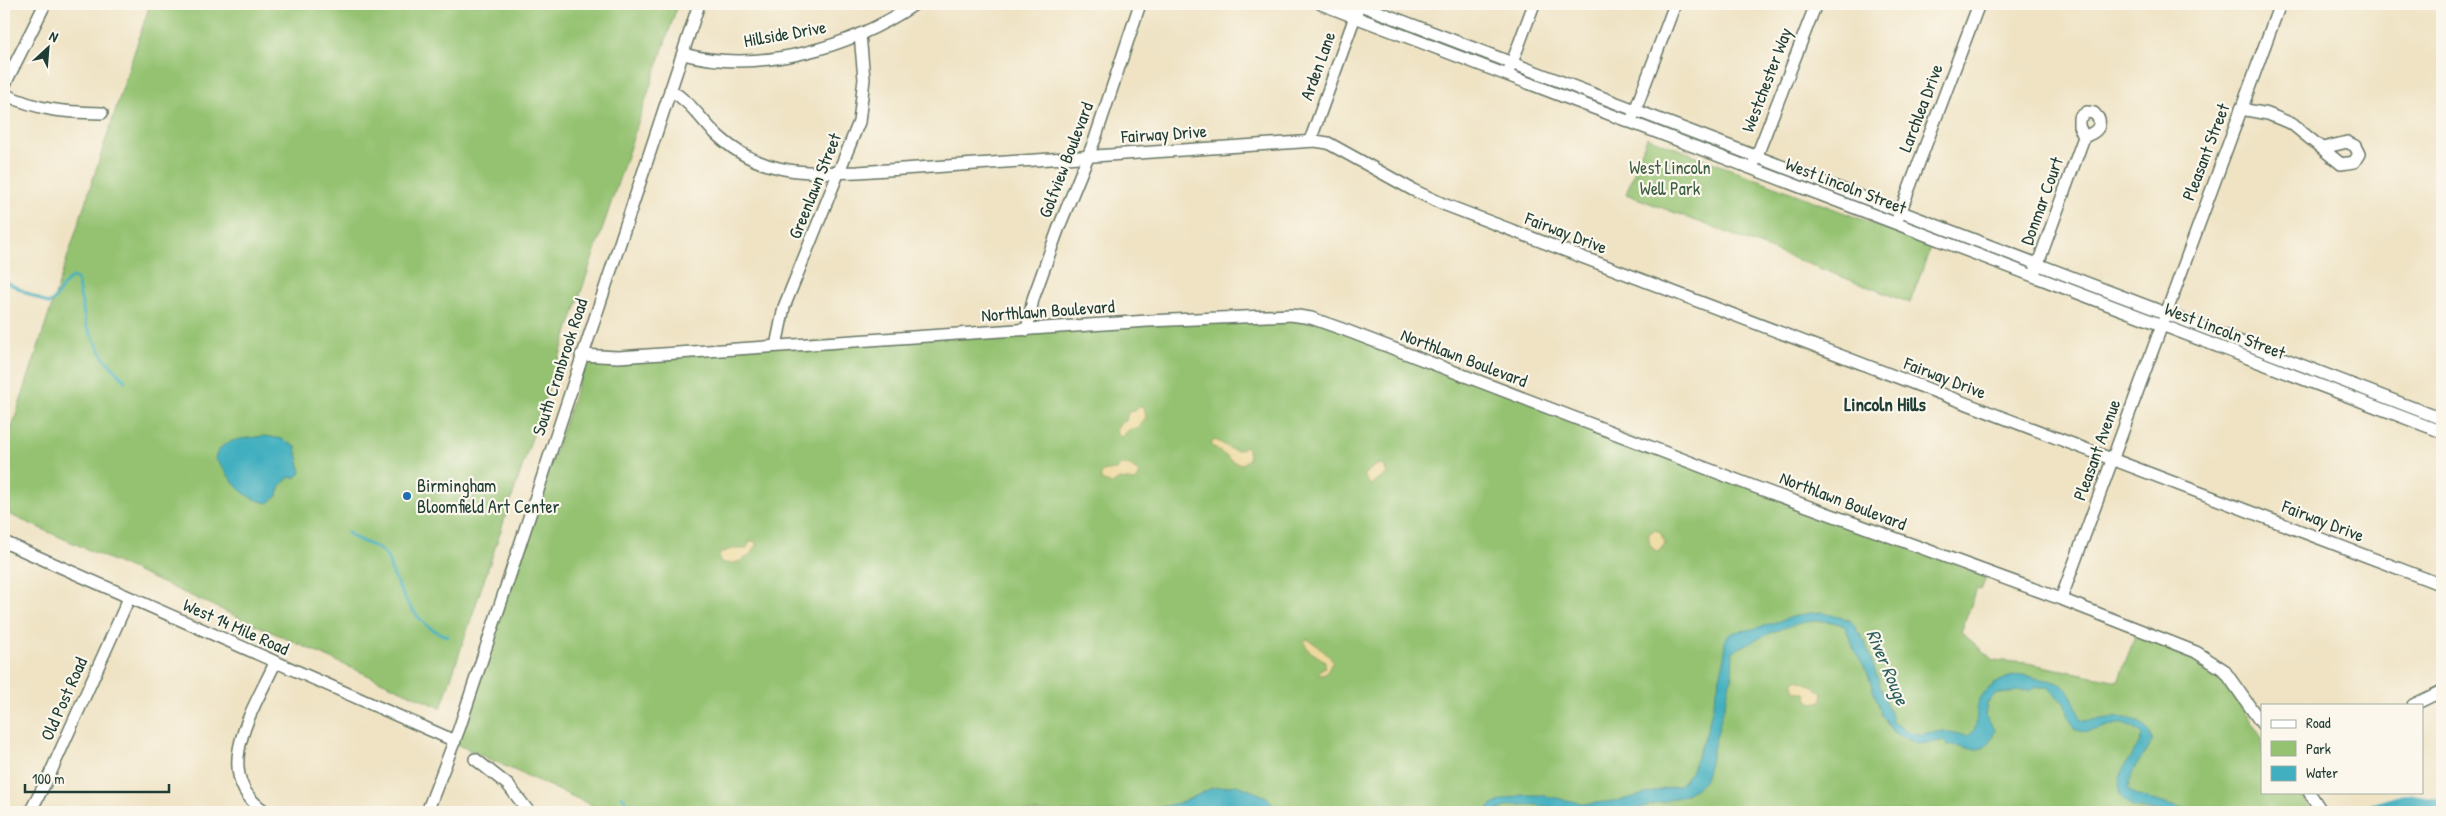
<svg xmlns="http://www.w3.org/2000/svg" width="2446" height="816" viewBox="0 0 2446 816" font-family="'Patrick Hand',sans-serif">
<rect width="100%" height="100%" fill="#fbf7ec"/>
<filter id="ink" filterUnits="userSpaceOnUse"><feTurbulence type="fractalNoise" baseFrequency=".02" numOctaves="2"/><feDisplacementMap in="SourceGraphic" scale="10" xChannelSelector="R" yChannelSelector="G"/><feConvolveMatrix kernelMatrix="1 2 1 2 8 2 1 2 1" color-interpolation-filters="sRGB"/></filter>
<filter id="wash" filterUnits="userSpaceOnUse"><feTurbulence type="fractalNoise" baseFrequency=".0096" numOctaves="4" result="noise"/><feDisplacementMap in="SourceGraphic" scale="20" xChannelSelector="R" yChannelSelector="G"/><feGaussianBlur stdDeviation="1.12" result="paint"/><feColorMatrix in="noise" values="0 0 0 0 0 0 0 0 0 0 0 0 0 0 0 0 0 1.4 0 .05"/><feComposite in="paint" operator="in"/></filter>
<g filter="url(#wash)">
<rect width="100%" height="100%" fill="#efe3c4"/>
<g fill="#94c271" stroke="#5a8052">
<polygon points="150,4 678,4 441,708 4,512 4,452"/>
<polygon points="1647,137 1931,246 1910,303 1626,194"/>
<polygon points="1297,311 1906,540 1986,578 1981,590 1977,589 1961,632 1993,660 2027,663 2118,681 2136,634 2214,669 2223,680 2262,738 2262,792 2299,792 2313,812 607,812 456,744 587,357"/>
</g>
<g fill="#eeda9e" stroke="#868c69">
<polygon points="1139,407 1144,407 1146,417 1138,428 1129,430 1121,437 1119,436 1116,431 1120,423 1126,421 1128,412 1135,411"/>
<path d="M1215 440C1226 444 1234 457 1245 446L1248 449 1249 459 1242 464 1234 462 1212 446 1211 443Z"/>
<path d="M1121 465H1129L1138 472 1139 476 1136 481 1119 479 1112 484 1101 480V475C1106 467 1110 471 1116 470Z"/>
<polygon points="1376,465 1384,465 1387,474 1371,485 1363,475"/>
<path d="M1655 530 1660 532 1665 543 1659 552C1650 548 1648 544 1649 533Z"/>
<path d="M750 541H754L757 545C748 560 736 566 719 562L720 553 732 549H746Z"/>
<path d="M1307 639C1311 640 1331 657 1333 661L1326 674 1319 675V671L1325 667V661L1308 650 1304 642Z"/>
<polygon points="1798,679 1823,692 1822,701 1813,703 1808,700 1806,693 1795,691 1793,684"/>
</g>
<g fill="#41afbf" stroke="#30767a">
<path d="M265 436 282 439 296 447 301 473 295 478 290 477C282 483 279 487 278 496L268 503C237 497 234 480 215 459 220 437 246 439 265 436Z"/>
<path d="M1820 612 1850 620 1865 642 1893 722 1906 731 1917 734 1944 731 1968 736C1983 726 1972 713 1980 699 1987 686 2007 675 2022 675 2028 675 2034 678 2040 679 2048 680 2056 681 2062 685 2073 693 2077 710 2082 721 2108 719 2143 708 2153 741L2132 773 2128 789 2135 795 2193 812C2161 812 2099 816 2125 765 2131 755 2141 746 2142 734 2118 709 2097 740 2074 729L2064 703 2047 687H2037L2029 691 2020 690 2011 693H1997L1987 703 1985 716 1995 729C1988 759 1969 747 1947 745L1944 741 1917 744 1893 732 1882 716 1867 672 1855 652 1845 626C1809 610 1767 635 1733 651L1732 675 1707 773 1704 781 1698 787 1680 797 1626 812H1581L1536 805H1510L1495 812H1486L1491 806 1502 800 1521 795H1541L1587 804 1622 800 1680 785 1691 772 1706 734 1725 657C1724 649 1723 637 1732 633 1738 630 1746 631 1752 629 1775 624 1796 613 1820 612Z"/>
<polygon points="1238,785 1267,797 1278,812 1139,812 1183,802 1212,788"/>
</g>
<g fill="none" stroke-linecap="round" stroke-linejoin="round">
<g stroke="#41afbf" stroke-width="3">
<path d="M4 281 49 304C60 297 61 283 73 277L77 279 86 325 105 359 125 381"/>
<path d="M347 532C358 543 373 543 384 553 390 559 389 567 393 574 403 598 421 630 448 636"/>
<polyline points="622,796 633,812"/>
</g>
<polyline stroke="#41afbf" stroke-width="18" points="2374,812 2406,803 2442,809"/>
</g>
</g>
<g filter="url(#ink)">
<g fill="none" stroke-linecap="round" stroke-linejoin="round">
<g stroke="#687766" stroke-width="14">
<g id="minor">
<polyline points="1321,4 2442,432"/>
<polyline points="1358,4 2442,419"/>
<path d="M683 54C760 74 850 48 915 4"/>
<polyline points="1510,68 1534,4"/>
<polyline points="4,86 45,4"/>
<path d="M670 90C688 100 698 115 712 130 755 174 801 174 858 172L1315 141 1328 143 1413 190 1443 204 2442 585"/>
<path d="M4 94C41 111 62 112 102 113"/>
<polyline points="2241,109 2268,114 2292,124 2341,164 2354,162 2359,154 2355,146 2347,142 2323,148"/>
<polyline points="1633,116 1675,4"/>
<polyline points="1310,141 1357,11"/>
<polyline points="1754,163 1816,4"/>
<polyline points="1898,218 1979,4"/>
<path d="M2036 269 2084 137C2093 133 2101 130 2099 119L2094 113 2087 112 2079 118V126L2084 137"/>
<polyline points="1027,330 1033,299 1059,227 1095,139 1140,4"/>
<polyline points="776,346 784,307 859,122 864,79 860,34"/>
<polyline points="581,355 618,357 1148,321 1291,315 1311,318 1345,330 1755,487 2061,599 2196,652 2224,670 2262,724"/>
<polyline points="4,542 455,741"/>
<polyline points="2061,599 2280,4"/>
<polyline points="2413,705 2442,691"/>
<polyline points="475,759 508,785 529,812"/>
<polyline points="2309,792 2322,812"/>
<polyline points="30,812 49,776 129,598"/>
<path d="M266 812C208 775 254 709 275 663"/>
<polyline points="427,812 459,729 699,4"/>
</g>
</g>
<use href="#minor" stroke="#fff" stroke-width="11"/>
</g>
</g>
<circle fill="#1f6fb2" stroke="#fbf7ec" stroke-width="2" cx="407" cy="496" r="5"/>
<g text-anchor="middle" stroke-width="4.5" stroke-linejoin="round" paint-order="stroke">
<g font-size="18" fill="#1f3d34" stroke="#fbf7ec">
<text transform="translate(785 34) rotate(-10)" y="6">Hillside Drive</text>
<text transform="translate(1318 66) rotate(-70)" y="6">Arden Lane</text>
<text transform="translate(1767 80) rotate(-69)" y="6">Westchester Way</text>
<text transform="translate(1921 108) rotate(-69)" y="6">Larchlea Drive</text>
<text transform="translate(1164 134) rotate(-4)" y="6">Fairway Drive</text>
<text transform="translate(2206 152) rotate(-69)" y="6">Pleasant Street</text>
<text transform="translate(1066 160) rotate(-69)" y="6">Golfview Boulevard</text>
<text transform="translate(815 186) rotate(-68)" y="6">Greenlawn Street</text>
<text transform="translate(1846 186) rotate(21)" y="6">West Lincoln Street</text>
<text transform="translate(2042 201) rotate(-70)" y="6">Donmar Court</text>
<text transform="translate(1566 233) rotate(21)" y="6">Fairway Drive</text>
<text transform="translate(1048 311) rotate(-4)" y="6">Northlawn Boulevard</text>
<text transform="translate(2225 331) rotate(21)" y="6">West Lincoln Street</text>
<text transform="translate(1464 358) rotate(21)" y="6">Northlawn Boulevard</text>
<text transform="translate(560 367) rotate(-72)" y="6">South Cranbrook Road</text>
<text transform="translate(1945 378) rotate(21)" y="6">Fairway Drive</text>
<text transform="translate(2097 450) rotate(-70)" y="6">Pleasant Avenue</text>
<text transform="translate(1843 501) rotate(21)" y="6">Northlawn Boulevard</text>
<text transform="translate(2323 521) rotate(21)" y="6">Fairway Drive</text>
<text transform="translate(236 627) rotate(24)" y="6">West 14 Mile Road</text>
<text transform="translate(64 699) rotate(-66)" y="6">Old Post Road</text>
</g>
<g font-size="18" fill="#3c5e43" stroke="#fbf7ec">
<text x="1670" y="174">West Lincoln<tspan x="1670" dy="21">Well Park</tspan></text>
</g>
<g font-size="18" fill="#1f3d34" stroke="#fbf7ec" text-anchor="start">
<text x="417" y="492">Birmingham<tspan x="417" dy="21">Bloomfield Art Center</tspan></text>
</g>
<g font-size="19" font-weight="bold" fill="#1f3d34" stroke="#fbf7ec">
<text x="1885" y="411">Lincoln Hills</text>
</g>
<g font-size="19" font-style="italic" fill="#295f5e" stroke="#fbf7ec">
<text transform="translate(1888 667) rotate(67)" y="7">River Rouge</text>
</g>
</g>
<rect width="2446" height="816" fill="none" stroke="#fbf7ec" stroke-width="20"/>
<rect x="2261" y="704" width="162" height="90" fill="#fbf7ec" stroke="#a3ada2"/>
<rect x="2271" y="720" width="25" height="8" fill="#ffffff" stroke="#a3ada2"/>
<text x="2306" y="728" font-size="15" fill="#1f3d34">Road</text>
<rect x="2271" y="741" width="25" height="15" fill="#94c271" stroke="#a3ada2"/>
<text x="2306" y="754" font-size="15" fill="#1f3d34">Park</text>
<rect x="2271" y="766" width="25" height="15" fill="#41afbf" stroke="#a3ada2"/>
<text x="2306" y="778" font-size="15" fill="#1f3d34">Water</text>
<g transform="translate(48 48) rotate(26)" stroke="#fbf7ec" stroke-width="4" paint-order="stroke">
<path d="M0-4L9 19L0 12L-9 19Z" fill="#1f3d34"/>
<text y="-8" font-size="14" font-weight="bold" text-anchor="middle" fill="#1f3d34">N</text>
</g>
<path d="M25 784v8h144v-8" fill="none" stroke="#1f3d34" stroke-width="2.5"/>
<text x="32" y="784" font-size="15" fill="#1f3d34" stroke="#fbf7ec" stroke-width="4" paint-order="stroke">100 m</text>
</svg>
